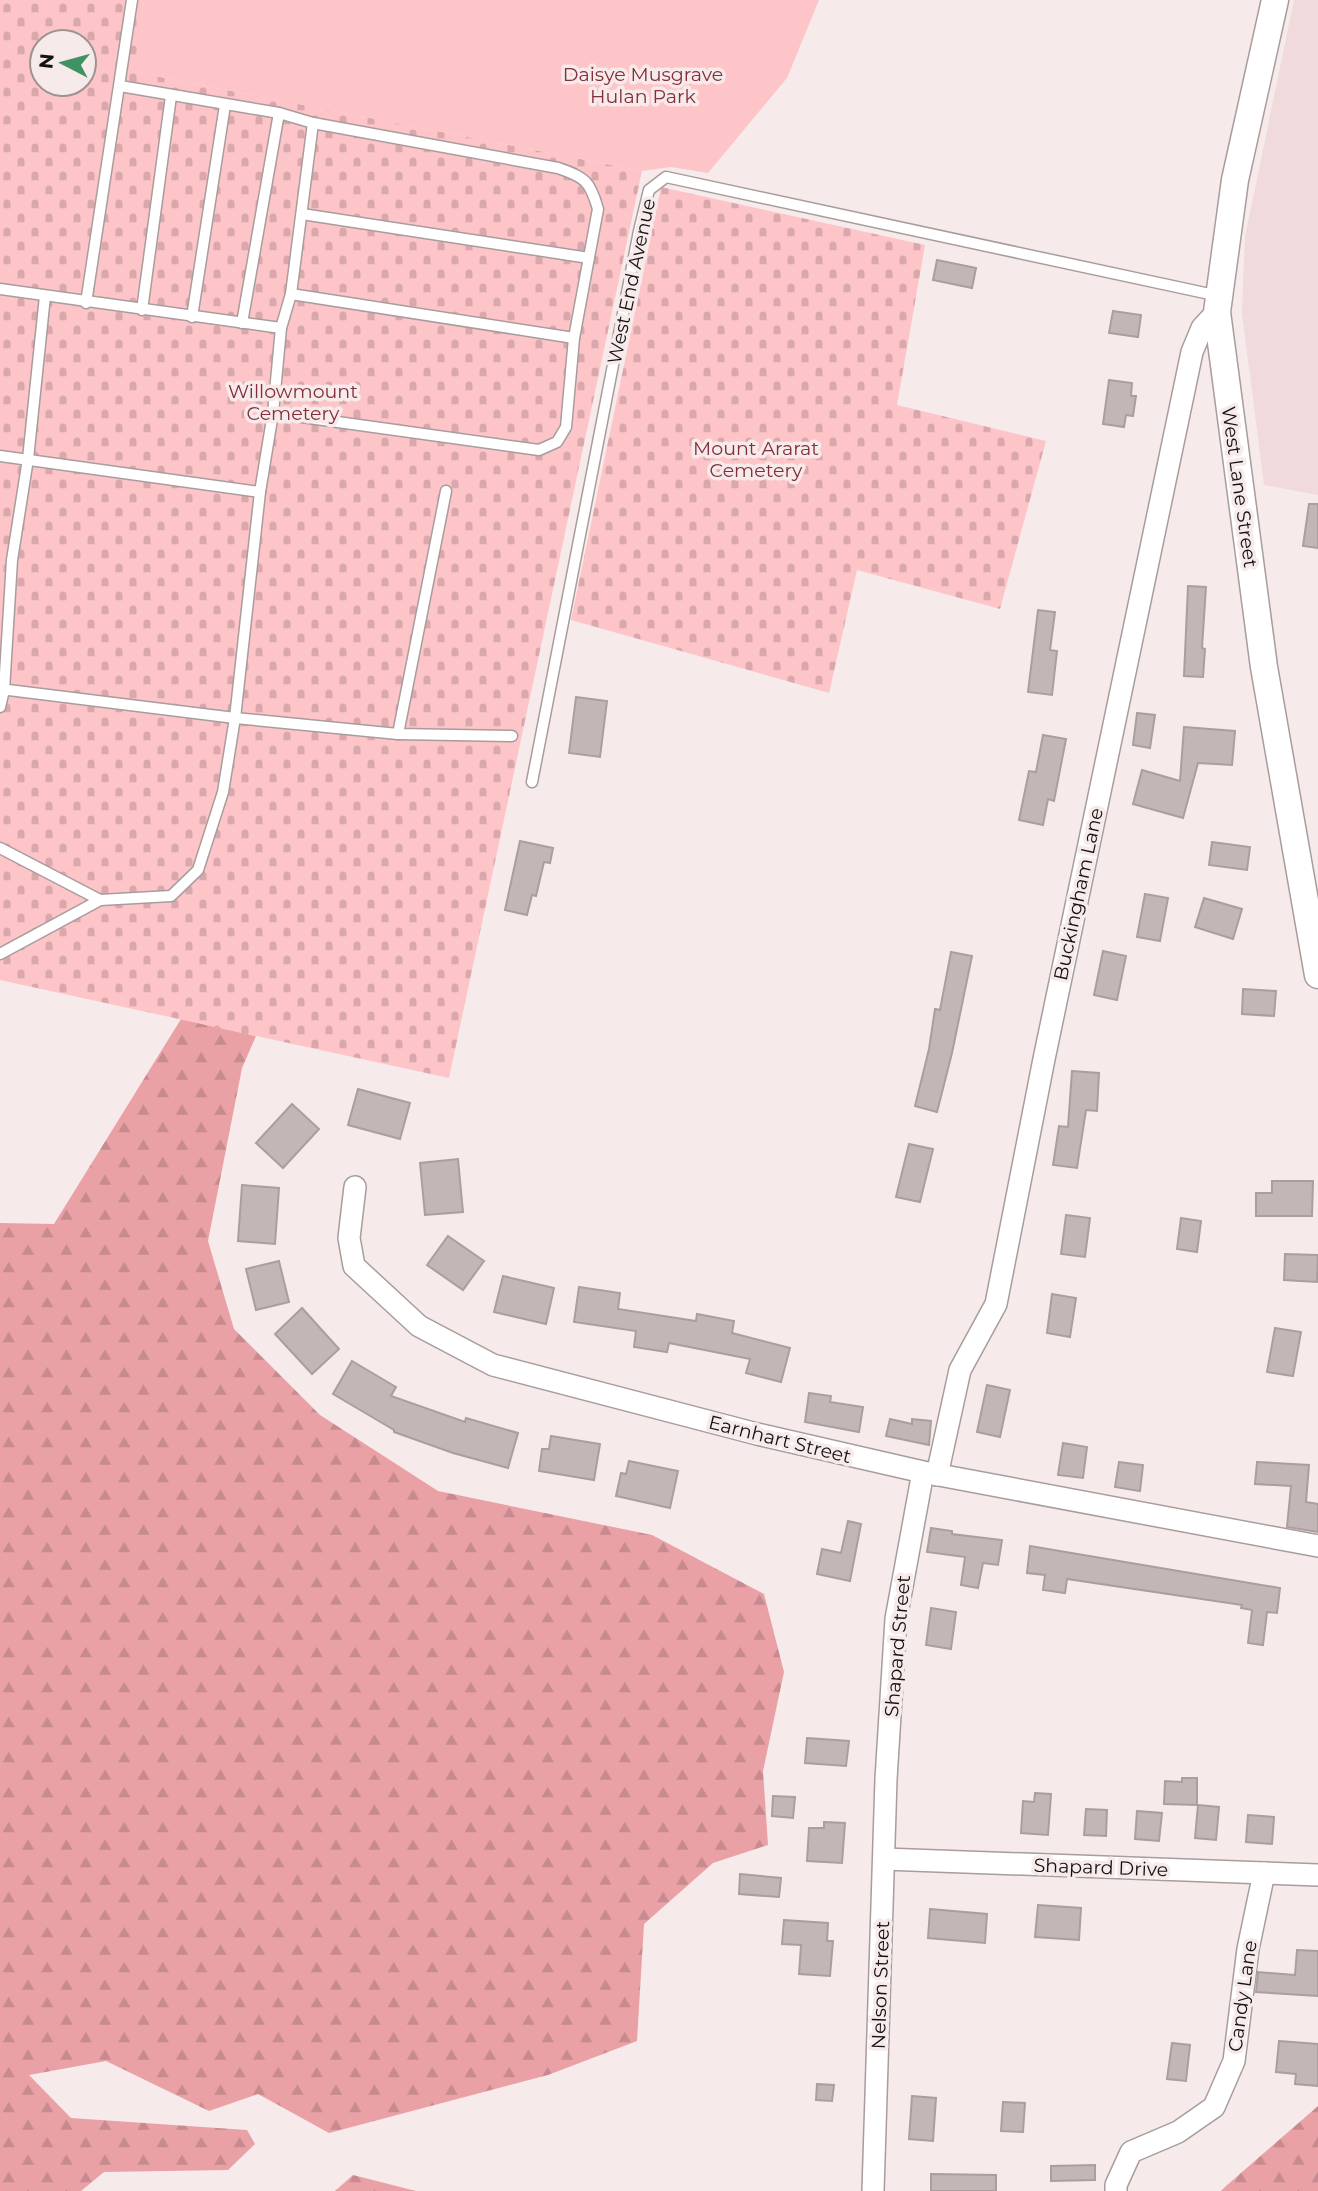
<svg xmlns="http://www.w3.org/2000/svg" width="1318" height="2191" viewBox="0 0 1318 2191" font-family="Montserrat,sans-serif">
<defs>
<pattern id="forest-firs" width="22" height="20" patternUnits="userSpaceOnUse" patternTransform="scale(1.75)"><rect width="22" height="20" fill="#e9a1a6"/><path d="M5 1l3.5 6h-7zM16 11l3.5 6h-7z" fill="#c78a8e"/></pattern>
<pattern id="cemetery-stones" width="16" height="16" patternUnits="userSpaceOnUse" patternTransform="scale(1.75)"><rect width="16" height="16" fill="#fec5c9"/><path d="M2 7V4a2 2 0 0 1 4 0v3zM10 15v-3a2 2 0 0 1 4 0v3z" fill="#d9a8ac"/></pattern>
</defs>
<rect width="100%" height="100%" fill="#f7eaea"/>
<polygon fill="#f0dadb" points="1294,0 1318,0 1318,495 1264,485 1242,313 1245,237"/>
<g fill="url(#forest-firs)">
<polygon points="181,1019 256,1036 242,1068 208,1241 234,1329 320,1415 438,1491 652,1535 764,1594 784,1672 763,1771 768,1845 713,1863 644,1924 637,2041 548,2075 329,2133 258,2094 209,2111 106,2061 29,2075 71,2118 247,2130 255,2144 228,2170 104,2172 81,2191 0,2191 0,1223 54,1224"/>
<polygon points="1318,2106 1318,2191 1221,2191 1226,2186"/>
<polygon points="353,2175 416,2191 335,2191"/>
</g>
<g fill="url(#cemetery-stones)" fill-rule="evenodd">
<path d="M0 0H144L135 72 642 171 449 1078 0 980ZM42 42H84V84H42Z"/>
<polygon points="661,187 925,245 897,405 1046,441 1000,609 857,570 829,693 571,620"/>
</g>
<polygon fill="#fec5c9" points="144,0 819,0 787,78 708,173 671,167 642,171 134,72"/>
<g fill="#c3b6b7" stroke="#aa9e9e" stroke-width="2">
<polygon points="937,260 976,268 972,288 933,280"/>
<polygon points="1113,311 1141,315 1138,337 1109,333"/>
<polygon points="1109,380 1132,383 1131,396 1136,396 1133,416 1126,415 1124,427 1103,424"/>
<polygon points="1309,504 1318,504 1318,548 1303,546"/>
<polygon points="1188,586 1206,587 1202,648 1205,649 1203,677 1184,676"/>
<polygon points="1038,610 1055,612 1050,650 1057,651 1052,695 1028,692"/>
<polygon points="576,697 607,701 600,757 569,753"/>
<polygon points="1137,713 1155,715 1150,748 1133,745"/>
<polygon points="1184,727 1235,731 1232,765 1198,763 1183,818 1133,804 1142,770 1180,781"/>
<polygon points="1043,735 1066,739 1054,801 1048,799 1043,825 1019,820 1029,771 1036,772"/>
<polygon points="520,841 553,848 550,863 544,862 536,896 532,895 527,915 505,910"/>
<polygon points="1212,842 1250,847 1247,870 1209,865"/>
<polygon points="1145,894 1168,898 1160,941 1137,937"/>
<polygon points="1204,898 1242,909 1233,939 1195,927"/>
<polygon points="1103,951 1126,956 1117,1000 1094,995"/>
<polygon points="951,952 972,956 952,1053 937,1112 915,1106 929,1049 935,1009 940,1010"/>
<polygon points="1243,989 1276,991 1274,1016 1242,1014"/>
<polygon points="1072,1071 1099,1073 1097,1111 1086,1110 1077,1168 1053,1165 1059,1126 1068,1127"/>
<polygon points="358,1089 410,1103 400,1139 348,1125"/>
<polygon points="292,1104 319,1129 283,1168 256,1143"/>
<polygon points="909,1144 933,1149 920,1202 896,1197"/>
<polygon points="458,1159 463,1212 425,1215 420,1163"/>
<polygon points="1272,1181 1313,1181 1312,1216 1256,1216 1256,1193 1272,1193"/>
<polygon points="242,1185 279,1188 275,1244 238,1241"/>
<polygon points="1066,1215 1090,1218 1085,1257 1061,1254"/>
<polygon points="1181,1218 1201,1221 1197,1252 1177,1249"/>
<polygon points="448,1236 484,1261 463,1290 427,1265"/>
<polygon points="1285,1254 1318,1255 1317,1282 1284,1280"/>
<polygon points="279,1261 289,1302 256,1310 246,1269"/>
<polygon points="503,1276 554,1288 546,1324 494,1312"/>
<polygon points="579,1287 620,1293 618,1309 696,1321 697,1314 734,1321 732,1333 790,1348 781,1382 746,1373 750,1359 669,1343 667,1352 634,1347 636,1331 574,1322"/>
<polygon points="1052,1294 1076,1298 1070,1337 1047,1333"/>
<polygon points="302,1308 339,1349 312,1374 275,1334"/>
<polygon points="1275,1328 1301,1332 1293,1376 1267,1372"/>
<polygon points="352,1361 396,1387 391,1396 465,1422 466,1418 518,1433 508,1468 453,1453 394,1432 394,1430 333,1394"/>
<polygon points="987,1385 1010,1390 1000,1437 977,1432"/>
<polygon points="809,1393 831,1396 830,1402 863,1407 859,1432 805,1422"/>
<polygon points="890,1419 912,1424 912,1419 931,1421 929,1445 886,1436"/>
<polygon points="551,1436 600,1444 594,1480 539,1471 542,1449 549,1449"/>
<polygon points="1063,1443 1087,1447 1083,1478 1058,1475"/>
<polygon points="629,1461 678,1471 670,1508 616,1496 621,1473 626,1474"/>
<polygon points="1119,1462 1143,1465 1140,1491 1115,1487"/>
<polygon points="1257,1462 1309,1465 1306,1502 1318,1504 1318,1532 1287,1527 1291,1486 1255,1484"/>
<polygon points="848,1521 861,1524 850,1581 817,1574 822,1549 841,1553"/>
<polygon points="931,1528 952,1531 952,1534 1002,1540 998,1565 983,1563 978,1588 961,1585 965,1557 927,1552"/>
<polygon points="1030,1546 1280,1588 1277,1613 1267,1612 1263,1645 1248,1643 1252,1610 1241,1608 1242,1605 1067,1579 1065,1593 1043,1590 1045,1575 1027,1573"/>
<polygon points="931,1608 956,1612 951,1649 926,1645"/>
<polygon points="807,1738 849,1741 846,1766 805,1763"/>
<polygon points="1182,1778 1197,1778 1197,1805 1164,1804 1165,1781 1182,1782"/>
<polygon points="1035,1793 1051,1794 1048,1835 1021,1833 1023,1801 1034,1802"/>
<polygon points="773,1796 795,1797 793,1818 772,1816"/>
<polygon points="1198,1805 1219,1807 1216,1840 1195,1838"/>
<polygon points="1086,1809 1107,1810 1106,1836 1084,1835"/>
<polygon points="1137,1811 1162,1813 1159,1841 1135,1839"/>
<polygon points="1248,1815 1274,1817 1272,1844 1246,1842"/>
<polygon points="824,1822 845,1823 842,1863 807,1861 809,1828 824,1828"/>
<polygon points="740,1874 781,1878 779,1897 739,1894"/>
<polygon points="1038,1905 1081,1908 1079,1940 1035,1937"/>
<polygon points="930,1909 987,1914 985,1943 928,1938"/>
<polygon points="784,1920 828,1923 827,1941 833,1941 830,1976 799,1974 801,1945 782,1944"/>
<polygon points="1297,1950 1318,1951 1318,1996 1256,1992 1258,1972 1295,1975"/>
<polygon points="1279,2041 1318,2044 1318,2086 1295,2084 1296,2074 1276,2072"/>
<polygon points="1172,2043 1190,2045 1186,2081 1167,2079"/>
<polygon points="817,2084 834,2085 832,2101 816,2100"/>
<polygon points="912,2096 936,2098 933,2141 909,2139"/>
<polygon points="1003,2102 1025,2103 1023,2132 1001,2131"/>
<polygon points="1095,2165 1095,2180 1051,2181 1051,2166"/>
<polygon points="931,2174 996,2175 996,2191 931,2191"/>
</g>
<g fill="none" stroke-linecap="round" stroke-linejoin="round">
<g stroke="#a89c9d" stroke-width="13">
<g id="service">
<path d="M120 86 279 113 313 123 558 168C585 177 590 181 598 209L574 338 566 427 557 442 539 450 273 413"/>
<polyline points="302,214 589,258"/>
<polyline points="0,289 281,328"/>
<polyline points="291,294 574,338"/>
<polyline points="86,303 132,0"/>
<polyline points="142,310 171,96"/>
<polyline points="192,317 225,105"/>
<polyline points="242,323 279,113"/>
<polyline points="0,456 260,492"/>
<polyline points="0,689 235,718 398,734 512,736"/>
<polyline points="0,707 4,690 12,560 28,459 45,296"/>
<polyline points="398,734 446,491"/>
<polyline points="532,782 639,231 649,190 666,177 1219,296"/>
<polyline points="0,848 100,900 171,896 198,870 223,792 235,718 260,492 273,413 281,328 291,294 313,123"/>
<polyline points="0,954 100,900"/>
</g>
</g>
<g stroke="#a89c9d" stroke-width="24">
<g id="minor">
<polyline points="355,1187 349,1238 354,1266 419,1326 493,1365 757,1434 923,1472 1318,1546"/>
<polyline points="937,1475 960,1370 996,1304 1044,1059 1192,352 1202,328 1217,312"/>
<polyline points="884,1859 1318,1875"/>
<polyline points="873,2191 886,1779 896,1619 923,1472"/>
<polyline points="1116,2191 1116,2185 1131,2152 1178,2132 1214,2107 1234,2061 1248,1949 1264,1873"/>
</g>
</g>
<g stroke="#a89c9d" stroke-width="29">
<polyline id="tertiary" points="1275,0 1235,180 1217,312 1264,667 1318,975"/>
</g>
<use href="#service" stroke="#fff" stroke-width="10"/>
<use href="#minor" stroke="#fff" stroke-width="21"/>
<use href="#tertiary" stroke="#fff" stroke-width="26"/>
</g>
<g text-anchor="middle" stroke-width="7" stroke-linejoin="round" paint-order="stroke">
<g font-size="19" fill="#832e3b" stroke="#f7eaea">
<text x="643" y="81">Daisye Musgrave<tspan x="643" dy="22">Hulan Park</tspan></text>
<text x="293" y="398">Willowmount<tspan x="293" dy="22">Cemetery</tspan></text>
<text x="756" y="455">Mount Ararat<tspan x="756" dy="22">Cemetery</tspan></text>
</g>
<g font-size="19" fill="#151111" stroke="#f7eaea">
<text transform="translate(631 281) rotate(-78)" y="7">West End Avenue</text>
<text transform="translate(1240 487) rotate(82)" y="7">West Lane Street</text>
<text transform="translate(1078 894) rotate(-78)" y="7">Buckingham Lane</text>
<text transform="translate(780 1439) rotate(14)" y="7">Earnhart Street</text>
<text transform="translate(897 1646) rotate(-85)" y="7">Shapard Street</text>
<text transform="translate(1101 1867) rotate(2)" y="7">Shapard Drive</text>
<text transform="translate(880 1985) rotate(-88)" y="7">Nelson Street</text>
<text transform="translate(1242 1996) rotate(-82)" y="7">Candy Lane</text>
</g>
</g>
<g transform="translate(63 63) rotate(276)"><circle r="33" fill="#f7eaea" stroke="#9d9393" stroke-width="2"/>
<path d="M0-5L12 26L0 18L-12 26Z" fill="#3f9264"/>
<text y="-10" font-size="19" font-weight="bold" text-anchor="middle" fill="#151111">N</text>
</g>
</svg>
